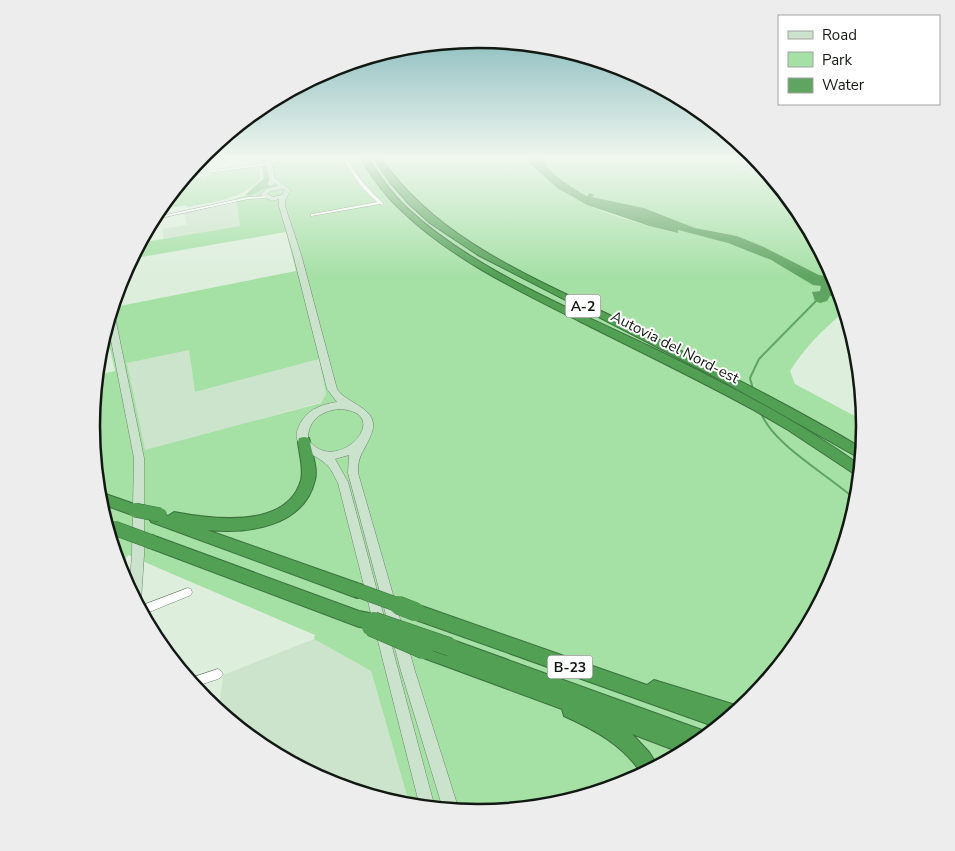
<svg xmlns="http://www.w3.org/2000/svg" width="955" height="851" viewBox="0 0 955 851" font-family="'Nunito Sans',sans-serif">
<rect width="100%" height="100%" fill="#ddeedc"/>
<g fill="#cde4cc">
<polygon points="724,157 742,157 764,168 777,184"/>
<polygon points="237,203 240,226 163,239 163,229 187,225 184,213"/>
<polygon points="189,349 195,392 319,359 326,394 322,402 144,451 127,363"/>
<polygon points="314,639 371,671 410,806 329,783 262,747 219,711 223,675"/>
</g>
<g fill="#a5e0a5" fill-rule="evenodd">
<path d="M264 157H523C536 166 545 179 558 188 592 212 637 223 677 233V230C709 237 741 245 770 260 787 268 804 278 822 286L820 291H815L830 296 840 295 846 315 841 314C821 332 805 347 790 371L795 384 864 421 857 501 835 574 799 641 751 699 692 747 625 783 553 805 477 812 410 806 371 671 314 639 315 635 128 555 119 568 98 501 91 425 96 375 115 371 108 340 101 342 114 298 115 307 296 271 286 232 130 259 139 243 240 226 236 198 245 195 250 196 268 187 269 176ZM189 350 195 392 319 359 326 394 321 403 145 450 127 363Z"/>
<path d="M542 157H724L777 184 799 211 835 277 819 275 764 247 737 236 695 228 644 208 592 197 591 195H594L590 193 588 196C574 189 545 171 542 157Z"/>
<path d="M249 167 259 169 260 179C242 200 212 202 187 207L186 205 163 209V207L158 208 183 178 202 179 212 173Z"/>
</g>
<polygon fill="#7ac07b" points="260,157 264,157 270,183 268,187 250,196 245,195 264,178"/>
<path fill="#60a461" d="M523 157H542C545 171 574 189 587 196L590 193 594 195 592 197 644 208 695 228 737 236 764 247 819 275 835 277 840 295 830 296 827 301 820 303 815 301 812 292 820 291 821 286 813 285 771 260 728 243 678 230V233L649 226 587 205 557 188Z"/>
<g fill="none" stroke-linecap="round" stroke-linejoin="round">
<g stroke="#60a461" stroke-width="2">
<polyline points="753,389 750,378 759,359 817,300"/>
<path d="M761 413C773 445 830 476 857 501"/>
</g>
<polyline stroke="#bfcebe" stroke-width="4.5" stroke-dasharray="4.5 2.5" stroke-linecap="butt" points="743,168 763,167"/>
<g stroke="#738373" stroke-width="1">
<g id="street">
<polygon points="285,157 295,157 269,163 270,164 268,165 206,173 204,172 206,171 267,163 267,161"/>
<path d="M343 157H347C356 177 369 189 384 204L382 205 380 204 311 216V214H313L377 202C363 190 351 175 343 157Z"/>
<polygon points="199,158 200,168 198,169 196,168 196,162"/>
<polygon points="266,196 268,197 268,198 248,199 151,220 152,218 248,197"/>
<polygon points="114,334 117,336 116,337 101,342 102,338"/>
<polygon points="188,588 191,589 192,592 191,595 142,615 138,607"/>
<polygon points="218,669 221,671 223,674 221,677 218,679 194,687 188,679"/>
</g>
</g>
<g stroke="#738373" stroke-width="1">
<g id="secondary">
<path d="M200 157H206V169L209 172 208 173 199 179 183 178 190 170 200 168ZM197 172H202L198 175H192Z"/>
<path d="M264 157H270L275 178 291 190 285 200V206L301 254 337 389C346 404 380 408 372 432 367 448 357 454 358 473L415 671 459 810 443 809 401 671 348 473 349 455 335 459 348 482 435 808 420 807 338 483C335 478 332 470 328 466 315 452 283 448 303 419 311 408 324 404 337 402L327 389 293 254 279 206V199L272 201 260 195 267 188 278 186 274 183 272 186 267 185 269 179ZM282 189 285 190 282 195 273 197 267 194 271 191ZM339 409C398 412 335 479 308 439 308 420 321 411 339 409Z"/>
<polygon points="110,309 114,312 144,458 144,555 141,601 138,606 129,591 132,555 134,458 107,320"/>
</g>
</g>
<g stroke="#3b703d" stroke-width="2">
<g id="highway">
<path d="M360 157H367C379 175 391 193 407 208 472 269 570 308 649 346 722 382 794 418 860 465L859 477 788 430 752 409C695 378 637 350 579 321 517 290 452 259 402 211 385 196 372 177 360 157Z"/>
<path d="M373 157H380C439 243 538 279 628 324 707 364 786 403 862 448L861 459 717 378 478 255 430 223 409 204 390 182Z"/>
<path d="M304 437 309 438 310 442C312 454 318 468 315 480 304 527 248 534 207 530L363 585 365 590 363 595 357 598 151 522 149 518 151 514 156 512 168 516 174 512C211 519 287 530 301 480 304 468 299 454 298 442L299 438Z"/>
<polygon points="97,491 140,506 142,510 140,514 135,516 99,503"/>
<polygon points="152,535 359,611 380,615 382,621 380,627 374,629 359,627 147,547 145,542 147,537"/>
<polygon points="416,604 647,685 654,680 742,707 716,727 416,620 410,618 408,612 410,606"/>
<path d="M450 639 702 730 709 733 682 753 632 734 649 752 658 766 642 774C623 745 595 730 564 716L562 709 418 656 416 650 418 644 424 642 442 648 444 641Z"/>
</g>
</g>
<use href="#street" fill="#fff" fill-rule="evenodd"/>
<use href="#secondary" fill="#cbe2cc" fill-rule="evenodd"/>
<use href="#highway" fill="#51a054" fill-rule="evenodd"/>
<polyline stroke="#454e45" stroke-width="1" stroke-dasharray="2 3" stroke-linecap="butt" points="727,157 774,181"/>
<g stroke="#3b703d" stroke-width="15" stroke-linecap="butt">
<g id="highway-bridge-far1">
<polyline points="135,510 160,515"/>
<polyline points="114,528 152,542"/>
<polyline points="357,590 401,606"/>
</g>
</g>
<g stroke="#3b703d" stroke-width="19" stroke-linecap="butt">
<g id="highway-bridge">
<polyline points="398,605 416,612"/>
<polyline points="374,621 450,647"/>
<polyline points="371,627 424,650"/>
</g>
</g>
<use href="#highway-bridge-far1" stroke="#51a054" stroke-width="14"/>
<use href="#highway-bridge" stroke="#51a054" stroke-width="18"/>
</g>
<linearGradient id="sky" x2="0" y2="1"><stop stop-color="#71aeb2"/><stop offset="0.57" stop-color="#f0f7ef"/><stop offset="1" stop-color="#f0f7ef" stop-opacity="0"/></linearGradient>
<rect width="955" height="277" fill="url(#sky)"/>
<g text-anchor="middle" stroke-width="4" stroke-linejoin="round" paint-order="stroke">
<g fill="#fff" stroke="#595d59" stroke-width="1">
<rect x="565.5" y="294.5" width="35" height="23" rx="4"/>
<rect x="547.5" y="655.5" width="45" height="23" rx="4"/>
</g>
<g font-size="14" font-weight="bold" fill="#121812">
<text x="583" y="311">A-2</text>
<text x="570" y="672">B-23</text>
</g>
<g font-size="15" fill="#121812" stroke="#fff">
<text transform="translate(675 347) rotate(27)" y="5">Autovia del Nord-est</text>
</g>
</g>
<path d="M0 0H955V851H0ZM100 426a378 378 0 1 1 756 0a378 378 0 1 1-756 0Z" fill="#ecedec" fill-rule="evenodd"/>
<path fill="none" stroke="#121812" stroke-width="2.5" d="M100 426a378 378 0 1 1 756 0a378 378 0 1 1-756 0Z"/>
<rect x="778" y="15" width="162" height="90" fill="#ffffff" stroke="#a0a3a0"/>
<rect x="788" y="31" width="25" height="8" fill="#cbe2cc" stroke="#a0a3a0"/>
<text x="822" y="40" font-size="15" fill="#121812">Road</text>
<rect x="788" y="52" width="25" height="15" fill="#a5e0a5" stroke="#a0a3a0"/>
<text x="822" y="65" font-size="15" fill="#121812">Park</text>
<rect x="788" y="78" width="25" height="15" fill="#60a461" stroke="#a0a3a0"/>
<text x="822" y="90" font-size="15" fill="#121812">Water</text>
</svg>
